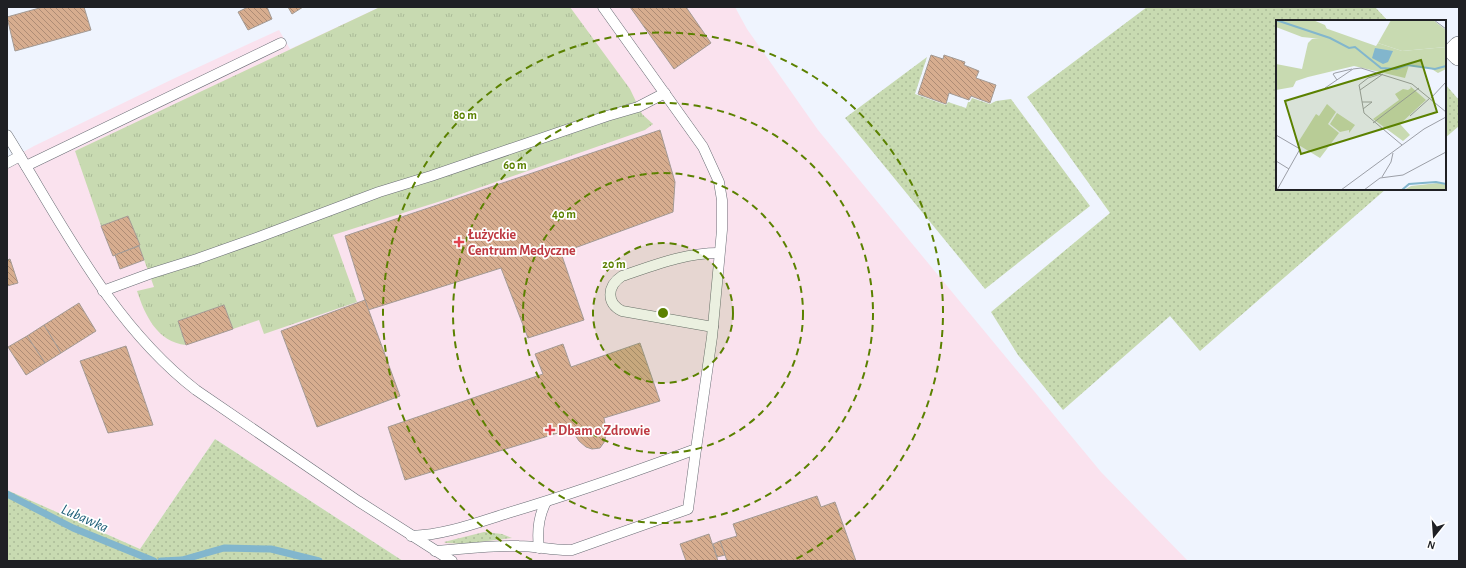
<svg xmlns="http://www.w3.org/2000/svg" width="1466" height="568" viewBox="0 0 1466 568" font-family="'Alegreya Sans',sans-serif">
<defs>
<pattern id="grass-dots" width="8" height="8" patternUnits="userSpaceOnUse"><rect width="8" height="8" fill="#c8dab1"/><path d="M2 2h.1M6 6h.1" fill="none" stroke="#abbb98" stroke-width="1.8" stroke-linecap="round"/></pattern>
<pattern id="park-tufts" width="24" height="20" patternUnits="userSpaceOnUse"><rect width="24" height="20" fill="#c8dab1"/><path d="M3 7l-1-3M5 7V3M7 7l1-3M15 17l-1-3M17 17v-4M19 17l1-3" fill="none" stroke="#abbb98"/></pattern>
<pattern id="building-back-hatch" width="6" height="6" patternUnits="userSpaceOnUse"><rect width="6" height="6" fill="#d7ad8f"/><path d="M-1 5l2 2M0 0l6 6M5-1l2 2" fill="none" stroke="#ae8c75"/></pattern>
</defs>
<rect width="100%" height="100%" fill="#eff4fe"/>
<polygon fill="#fae2ee" points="380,7 735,7 747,29 818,130 1101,472 1188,561 403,561 215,439 140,549 7,490 7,161 34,146 175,78 279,30 290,49"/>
<g fill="url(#grass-dots)">
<polygon points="1147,7 1375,7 1388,21 1277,21 1277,189 1386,189 1200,351 1170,316 1063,410 1018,355 991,312 1110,213 1027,97"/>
<polygon points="927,57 915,94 946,105 948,102 966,108 968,102 970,102 972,98 990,104 996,101 1011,99 1090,206 985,289 845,118"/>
<polygon points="1445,84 1459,100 1459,126 1445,138"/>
<polygon points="215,439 403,561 7,561 7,490 140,549"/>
<polygon points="484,532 502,534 512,538 464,544 446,543 444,542"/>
</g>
<path fill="url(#park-tufts)" d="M380 7H570L630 89 642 114 653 124 645 130 441 201 333 235 357 302 264 334 259 320 233 329 224 305 178 321 186 345C157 342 145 315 137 291L154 287 128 216 101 226 75 151Z"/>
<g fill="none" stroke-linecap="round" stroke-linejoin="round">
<g stroke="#82b6cd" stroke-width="7">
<polyline points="7,494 73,528 154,561"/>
<polyline points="161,561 182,560 224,548 271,549 319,561"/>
</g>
</g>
<g fill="url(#building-back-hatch)" stroke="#a39a94">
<polygon points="43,7 84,7 91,30 15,51 7,17"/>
<polygon points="248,7 267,7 272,19 248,30 238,12"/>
<polygon points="288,7 303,7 292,14"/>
<polygon points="630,7 686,7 711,43 674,69"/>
<polygon points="931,55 943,59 944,55 965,62 964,65 979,71 976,78 996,85 990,103 971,96 969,100 949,93 946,104 918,94"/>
<polygon points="660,130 675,182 673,212 561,253 584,320 528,338 501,268 368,310 345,236"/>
<polygon points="128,216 140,245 113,256 101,226"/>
<polygon points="139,246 144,260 120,269 115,255"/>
<polygon points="10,259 18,283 7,286 7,260"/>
<polygon points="365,300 400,396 317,427 281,331"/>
<polygon points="79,303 96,331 61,353 44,325"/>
<polygon points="224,305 233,329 186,345 178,321"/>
<polygon points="44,325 61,353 45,363 27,336"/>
<polygon points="27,336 45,363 26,375 8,347"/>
<polygon points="640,343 660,401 604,418 606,430 605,441 600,448 592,449 586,447 579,441 571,429 405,480 388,427 543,374 535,354 563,344 571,367"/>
<polygon points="126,346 153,425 108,433 80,361"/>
<polygon points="817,496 821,507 835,502 856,561 727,561 720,541 737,536 733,524"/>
<polygon points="709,534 718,561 686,561 680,544"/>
<polygon points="720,541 725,555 717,557 713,544"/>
</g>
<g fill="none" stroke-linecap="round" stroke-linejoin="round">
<g stroke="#696d75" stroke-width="11">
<g id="lane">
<path d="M7 135C63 225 111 324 196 390L358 501 452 561"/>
<polyline points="7,163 20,156"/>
<polyline points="26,166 281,43"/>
<polyline points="103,291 149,274 197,259 259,237 379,192 431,176 607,116 638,107 665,93"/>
<path d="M713 327 622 311C606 303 607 286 622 276 655 265 684 253 719 253"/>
<path d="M411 536C445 535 476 523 508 513 572 494 634 472 696 449L712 337 722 230V200L719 182 703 147 603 7"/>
<path d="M539 548C537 532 538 517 546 502"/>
<path d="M435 551C463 549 492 545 519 546 537 546 554 551 572 550L688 509 696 449"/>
</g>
</g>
<g stroke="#696d75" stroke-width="22">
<polyline id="street" points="1459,47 1455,51 1459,55"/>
</g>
<use href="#lane" stroke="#fff" stroke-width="10"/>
<use href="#street" stroke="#fff" stroke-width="21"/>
</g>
<circle cx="663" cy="313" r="70" fill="#5b8100" fill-opacity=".12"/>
<g fill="none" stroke="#5b8100" stroke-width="2" stroke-dasharray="7 5">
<circle cx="663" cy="313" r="70"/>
<circle cx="663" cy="313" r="140"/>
<circle cx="663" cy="313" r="210"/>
<path d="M532 560A280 280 0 1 1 794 560"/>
</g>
<g fill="#e0444e" stroke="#fff" stroke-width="1.5">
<path d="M457 236h4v4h4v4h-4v4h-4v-4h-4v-4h4z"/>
<path d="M548 424h4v4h4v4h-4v4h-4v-4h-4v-4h4z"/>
</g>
<g text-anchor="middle" stroke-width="3.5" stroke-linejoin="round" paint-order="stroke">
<g font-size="14" font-weight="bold" fill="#be3a42" stroke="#fff" text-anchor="start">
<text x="468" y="239">Łużyckie<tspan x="468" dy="16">Centrum Medyczne</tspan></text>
<text x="558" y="435">Dbam o Zdrowie</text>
</g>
<g font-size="15" font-style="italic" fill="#1c5e77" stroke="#fff">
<text transform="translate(85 518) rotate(24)" y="5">Lubawka</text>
</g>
</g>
<g transform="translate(1276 20)">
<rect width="170" height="170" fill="#eff4fe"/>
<path d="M49 8 100 26 102 23 126 31 170 27V49L162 53 154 48 133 45 129 58 78 46 32 57 20 61 17 67 0 70V44L26 49 32 23 36 19 53 17ZM51 84 60 92 52 104 63 113 44 138 21 124 40 94 43 96ZM61 93 79 105 73 113V110L64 112 54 104ZM162 163 170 165V170H128L135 166Z" fill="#c8dab1"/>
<path d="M0 0H37L49 5 56 20 26 17 0 7ZM134 66 150 80 124 104 134 115 127 121 97 99 123 80 119 74 127 69 132 70 135 68Z" fill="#c8dab1"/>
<path d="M115 0H157L170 10V27L126 31 102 23Z" fill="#c8dab1"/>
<path d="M99 28 117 31 112 42 107 44 96 38Z" fill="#82b6cd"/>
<path fill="none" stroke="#82b6cd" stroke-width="2" d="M0 0 54 18 73 28 79 27 105 48 120 49 131 45 159 49 170 46M126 170 133 164 160 162 170 164"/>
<path fill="none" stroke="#9c9fa7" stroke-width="1" d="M158 0 170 9M107 54 84 70 88 93 126 125M61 60 57 54 59 53 76 49M49 68 77 49 85 48 136 64 170 92M84 70 83 65 92 58 105 54M155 78 170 62M86 82H96L87 89M134 96 154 78M97 103 143 68M0 115 24 129 1 170M0 141 13 149M106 157 115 142 117 133M65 170 148 109 170 97M88 170 104 158 127 155 170 132"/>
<path fill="#5b8100" fill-opacity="0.15" stroke="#5b8100" stroke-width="2" d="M145 40 161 92 25 134 9 81Z"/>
<rect width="170" height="170" fill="none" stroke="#1f2024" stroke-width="2"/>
</g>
<circle cx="663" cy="313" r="6" fill="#5b8100" stroke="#fff" stroke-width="2"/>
<g font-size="12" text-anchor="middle" font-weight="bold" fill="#5b8100" stroke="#fff" stroke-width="3.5" stroke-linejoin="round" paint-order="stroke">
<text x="465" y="119">80 m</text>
<text x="515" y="169">60 m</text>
<text x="564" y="218">40 m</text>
<text x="614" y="268">20 m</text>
</g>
<rect width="1466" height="568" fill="none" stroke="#1f2024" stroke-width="16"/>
<g transform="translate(1434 536) rotate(197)" stroke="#ffffff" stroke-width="3" paint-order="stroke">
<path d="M0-3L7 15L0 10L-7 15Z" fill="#1f2024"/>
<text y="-6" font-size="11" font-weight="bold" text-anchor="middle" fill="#1f2024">N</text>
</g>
</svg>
